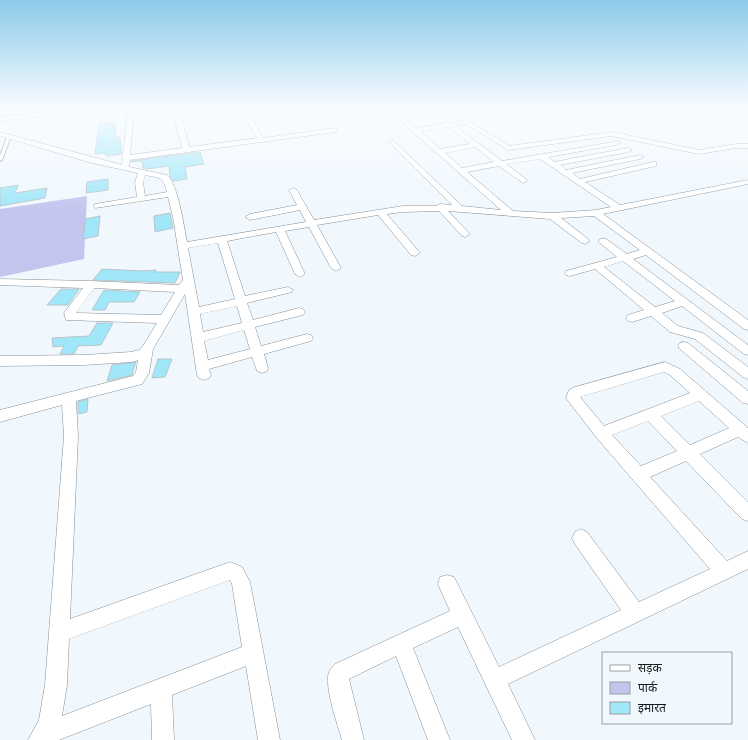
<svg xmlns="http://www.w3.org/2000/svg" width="748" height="740" viewBox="0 0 748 740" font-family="Rubik,'Noto Sans Devanagari',sans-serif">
<rect width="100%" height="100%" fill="#f0f8fe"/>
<polygon fill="#c2c5ee" points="87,196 84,259 0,277 0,209"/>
<g fill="#a0e7fa" stroke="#b8c4c8">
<polygon points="115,122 116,138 120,137 122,154 106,156 106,153 95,154 99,124"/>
<polygon points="200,152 204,164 185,167 187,179 173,181 170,177 169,166 147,169 143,168 142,161 131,162 131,161"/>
<polygon points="108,179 108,190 86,193 87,182"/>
<polygon points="18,185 15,193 47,188 45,198 0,206 0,188"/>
<polygon points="170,213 173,228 155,232 154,216"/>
<polygon points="100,216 98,236 83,239 86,219"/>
<polygon points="102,269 143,271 156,270 155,272 180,272 175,283 93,280"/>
<polygon points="61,289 79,289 68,305 47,305"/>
<polygon points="104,290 140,292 134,302 109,302 105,310 92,310"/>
<polygon points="97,323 113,323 101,345 78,346 74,354 60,354 64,346 53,347 52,338 89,336"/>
<polygon points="158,359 172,359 165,377 152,378"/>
<polygon points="136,362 132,375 107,381 112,365"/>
<polygon points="88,399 87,412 78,414 78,402"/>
</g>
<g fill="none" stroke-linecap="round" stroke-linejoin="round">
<g stroke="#868f96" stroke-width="2">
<polygon id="service" points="8,135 11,136 2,160 0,161 0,155"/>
</g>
<g stroke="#868f96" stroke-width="1">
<g id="minor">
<polygon points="73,109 90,109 87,111 0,121 0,117"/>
<path d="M128 109H134L130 155 182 148 173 113 160 115 157 113C166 107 185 108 195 109L180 112 189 147 257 138 240 109H246L263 138 335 128 338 130 335 132 130 160 129 167 167 175C178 184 184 227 187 242L306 222 300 210 250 220 245 217 250 214 297 205 289 190 293 188 297 190 314 220 403 206H436L440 204 452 205 390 143V141H394L462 206 501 210 387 109H393L416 128 467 120 509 146 612 132 699 150 736 144H748V148H736L699 154 612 136 508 150 466 124 455 126 502 161 619 141 620 143 616 145 548 157 554 162 628 148 632 150 628 152 560 165 566 170 640 155 644 157 640 159 572 173 580 179 653 162H656V166L585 182 620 205 748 180V184L603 214 748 320V330L744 329 646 255 633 259 748 345V355L744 354 682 306 662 313 678 326 703 333 748 367V379L743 377 695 339 670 332 651 316 632 322 628 321 626 318 628 315 644 310 595 269 570 276 566 275 565 273 566 271 617 257 600 243 598 241 600 239H606L627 254 640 250 594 216 561 218 588 239 590 241 585 244 582 243 550 219 448 211 470 234 465 237 462 236 439 211 403 212 387 214 420 253 415 256 411 255 378 215 317 225 341 268 336 271 331 268 309 227 285 231 305 274 300 277 295 274 276 232 227 241 245 296 288 287 293 290 292 292 247 303 253 320 299 308 303 309 305 312 303 315 255 327 261 346 307 334 311 335 313 338 311 341 264 354 268 368 267 371 262 373 257 371 252 357 209 369 211 375 209 378 204 380 199 378 197 375 185 294 153 349 149 373 142 384 76 401 78 436 70 619 230 562 242 567 250 582 280 740H258L246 666 172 695 174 740H152L151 704 59 740H28L39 720 45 685 64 436 62 405 0 422V410L133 376 136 372 138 360 132 362 84 365 0 366V356L84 355 131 352 139 350 143 346 157 323 66 320 64 313 83 288 0 285V279L91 281 179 285 183 280 173 217 168 197 95 208 94 206 95 204 137 197 135 182 138 173 92 163 0 136V132L122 165ZM449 127 470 144 440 149 420 131ZM475 147 494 162 462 168 445 153ZM540 159 611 207 596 210 552 213 513 211 467 172 499 166 523 183 527 181 526 179 506 164ZM145 175C160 178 163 177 167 192L145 196 143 182ZM218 243 235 299 199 307 188 248ZM623 261 675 301 655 307 604 267ZM94 288 175 292 161 315 76 313ZM237 306 242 323 203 332 200 314ZM244 330 250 349 208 360 204 341ZM230 580 232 584 242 647 62 716 67 685 69 639Z"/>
<polygon points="684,342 688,343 748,391 748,404 743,403 680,349 678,346 680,343"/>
<path d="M665 362 680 369 748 428V443L738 437 700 454 748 502V521L742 519 686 461 650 477 727 561 748 551V569L508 684 535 740H512L458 627 413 648 450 740H428L396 656 349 679 364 740H342C337 723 327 695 328 678 328 672 331 668 335 664L450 611 438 584 440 577 447 575 454 577 499 667 621 610 575 544 572 538 575 532 581 529 587 532 639 602 710 569 596 437 566 398 569 390 575 387ZM664 372 670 375 690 393 604 426 580 397ZM699 401 729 428 690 445 661 416ZM648 421 677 451 641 466 612 435Z"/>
</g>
</g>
<use href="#service" fill="#fff" fill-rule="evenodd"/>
<use href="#minor" fill="#fff" fill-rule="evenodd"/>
</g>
<linearGradient id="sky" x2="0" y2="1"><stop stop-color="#8bcae9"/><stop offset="0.51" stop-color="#f8fcff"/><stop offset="1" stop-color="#f8fcff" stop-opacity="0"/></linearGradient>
<rect width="748" height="212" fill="url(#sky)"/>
<rect x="602" y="652" width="130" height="72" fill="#f0f8fe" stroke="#99a0a4"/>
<rect x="610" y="665" width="20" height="6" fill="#ffffff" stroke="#99a0a4"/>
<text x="638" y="672" font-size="12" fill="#171b1d">सड़क</text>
<rect x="610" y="682" width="20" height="12" fill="#c2c5ee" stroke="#99a0a4"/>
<text x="638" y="692" font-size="12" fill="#171b1d">पार्क</text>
<rect x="610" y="702" width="20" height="12" fill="#a0e7fa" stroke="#99a0a4"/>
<text x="638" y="712" font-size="12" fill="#171b1d">इमारत</text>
</svg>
